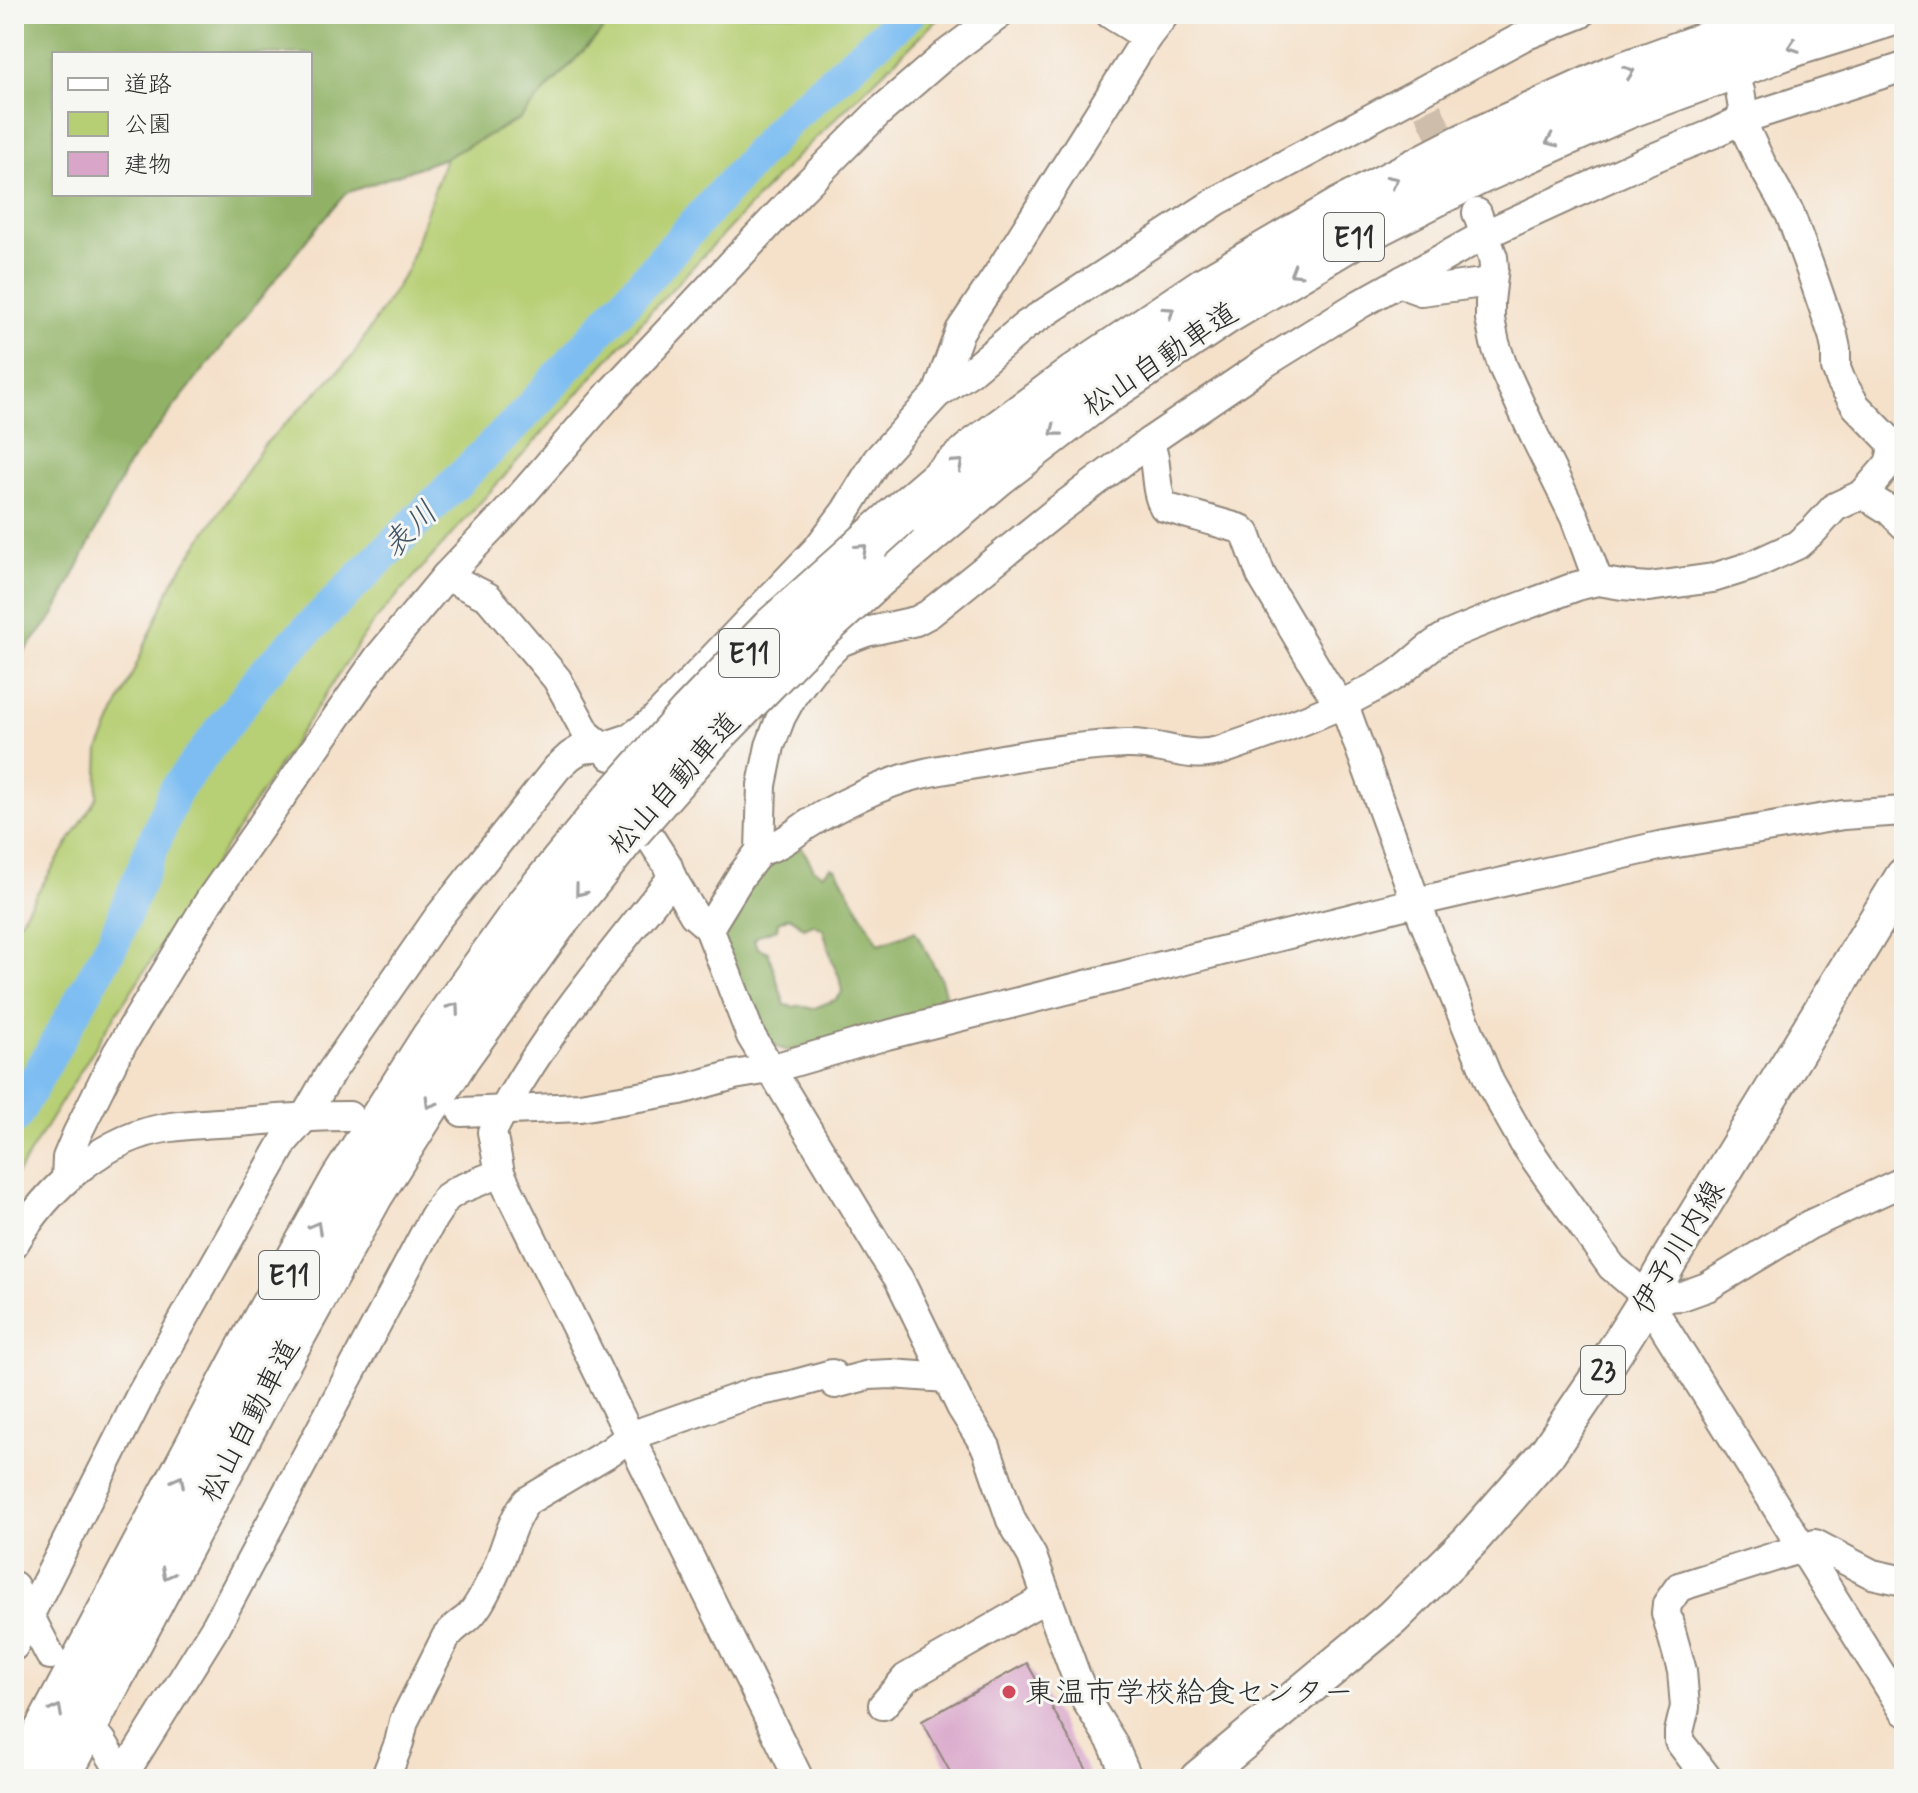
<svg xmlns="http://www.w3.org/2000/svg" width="1918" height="1793" viewBox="0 0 1918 1793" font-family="Mynerve,'Klee One',sans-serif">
<rect width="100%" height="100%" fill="#f6f6f2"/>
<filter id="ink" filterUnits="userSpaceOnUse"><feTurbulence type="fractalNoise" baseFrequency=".0125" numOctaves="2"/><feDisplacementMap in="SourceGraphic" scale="16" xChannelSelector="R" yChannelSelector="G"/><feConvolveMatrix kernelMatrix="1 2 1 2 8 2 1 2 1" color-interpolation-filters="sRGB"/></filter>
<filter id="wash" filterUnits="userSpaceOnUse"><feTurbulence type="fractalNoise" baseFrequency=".006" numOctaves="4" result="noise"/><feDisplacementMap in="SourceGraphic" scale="32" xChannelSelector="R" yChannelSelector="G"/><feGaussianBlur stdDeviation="1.8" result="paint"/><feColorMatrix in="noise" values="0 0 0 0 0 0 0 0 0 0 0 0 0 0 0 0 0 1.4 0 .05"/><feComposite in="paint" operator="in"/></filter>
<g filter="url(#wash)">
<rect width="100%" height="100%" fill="#f5e1ca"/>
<polygon fill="#b7cf74" stroke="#717d50" stroke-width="2" points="618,14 943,14 796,157 654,308 371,625 107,1028 14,1179 14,930 97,797 99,750 173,581 264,445 352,357 407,270 445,158 519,119"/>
<g fill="#91b266" stroke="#5e6e48" stroke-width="2" fill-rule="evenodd">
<path d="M14 14H618L519 119 445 158 346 193 313 232 128 465 54 615 14 665ZM54 54H310V194H54Z"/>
<path d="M801 846 814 869 823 874 831 867 836 869 879 944 915 931 940 977 946 996 938 999 942 1011 788 1051 771 1045 760 1035 717 927 755 876ZM789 917 797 922 804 928 813 924 823 929 833 964 839 976 842 992 837 999 812 1009 800 1005 794 1007 785 1005 768 952 758 948 754 940 759 935 777 929 778 922Z"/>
</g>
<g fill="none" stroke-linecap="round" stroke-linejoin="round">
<polyline stroke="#7dbdf2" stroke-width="34" points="14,1118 114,941 175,791 265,672 523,416 788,120 908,14"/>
</g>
<g id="blocks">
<polygon fill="#d9a6ca" points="1027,1663 1088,1772 1084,1775 1095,1779 954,1779 922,1721"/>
</g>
</g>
<g filter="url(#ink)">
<use href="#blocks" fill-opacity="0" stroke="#90867a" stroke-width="2"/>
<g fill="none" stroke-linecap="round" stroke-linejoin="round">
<polyline stroke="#cdbdaa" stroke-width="28" stroke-dasharray="28 14" stroke-linecap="butt" points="1428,110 1456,169"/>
<g stroke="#90867a" stroke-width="32">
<g id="minor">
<polyline points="1110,14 1147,37"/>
<polyline points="1740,91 1747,133 1761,163 1790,214 1811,271 1833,335 1836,349 1836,368 1841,381 1856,406 1891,442 1892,453 1889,464 1863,494"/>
<polyline points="1477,213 1493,257 1494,267 1490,302 1490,319 1495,343 1503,367 1534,435 1575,518 1598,581"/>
<polyline points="1403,280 1410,287 1421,291 1491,282"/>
<polyline points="937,394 960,331 998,274 1147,37 1165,14"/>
<path d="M1149 442C1159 463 1153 488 1164 507L1241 529 1246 534 1261 575 1324 681 1348 716 1416 902 1490 1083 1524 1143 1557 1190 1612 1267 1648 1298 1661 1322 1904 1711"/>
<polyline points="446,576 488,597 557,679 587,734 603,747 611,756"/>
<polyline points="635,803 647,833 667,864 672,878 694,915 709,928 751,1036 880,1250 899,1279 961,1407 986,1447 1011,1520 1032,1556 1076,1676 1087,1702 1112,1742 1128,1779"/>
<path d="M760 851C782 845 789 837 807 825 835 807 884 783 917 775 936 770 957 767 976 764 1026 754 1076 746 1126 744 1159 742 1189 761 1222 750 1280 730 1341 709 1394 676 1413 664 1427 646 1447 636 1489 617 1534 603 1577 586L1598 581 1622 585 1649 587 1713 578 1751 566 1797 545 1814 530 1835 507 1863 494 1889 510 1904 525"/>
<path d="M672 878C608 959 539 1039 492 1132L500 1173 799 1779"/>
<polyline points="709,928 741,876 760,851 762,785 770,746 781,717 793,695 812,670 840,642 866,632 916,621 929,614 1058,510 1149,442 1265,363 1360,304 1486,234 1641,163 1712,134 1743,119 1904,67"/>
<polyline points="462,1112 580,1107 680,1090 734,1075 770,1069 887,1035 1416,902 1659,846 1843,815 1904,811"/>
<polyline points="66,1179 67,1158 77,1134 117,1053 209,901 378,658 446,576 506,513 614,389 801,190 878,113 945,55 1000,14"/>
<path d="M14 1244C47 1188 104 1136 171 1127 193 1124 216 1123 239 1122 275 1119 312 1116 349 1116"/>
<polyline points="1648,1298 1682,1296 1707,1287 1809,1225 1904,1181"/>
<polyline points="14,1586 50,1655"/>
<polyline points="14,1646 139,1398 285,1140 305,1117 329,1075 437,919 557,768 570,756 581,749 603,747 630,738 653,721 817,549 845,512 877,460 905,429 937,394 970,372 1026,325 1217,201 1524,36 1580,14"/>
<polyline points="883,1705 906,1678 1047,1597"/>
<polyline points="102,1741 125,1779"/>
<polyline points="121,1779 216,1626 433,1218 446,1198 458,1190 500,1173"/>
<path d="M385 1779 399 1743 404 1721 446 1637C454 1627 456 1627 465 1620 476 1612 484 1595 490 1583 505 1557 508 1524 527 1501L611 1451 630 1436 755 1392 792 1385 832 1374 835 1384 869 1375 891 1374 947 1378"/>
<polyline points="1708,1779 1679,1741 1679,1732 1685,1707 1682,1671 1666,1613 1667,1604 1679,1587 1815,1544 1872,1574 1904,1581"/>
</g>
</g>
<g stroke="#90867a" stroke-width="40">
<polyline id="major" points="1198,1779 1392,1618 1469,1542 1547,1453 1600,1375 1648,1298 1671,1257 1904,876"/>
</g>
<g stroke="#90867a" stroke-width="46">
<g id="highway">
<polyline points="899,515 976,449 1080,372 1205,288 1340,209 1464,145 1613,77 1786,14"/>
<polyline points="878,576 997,475 1096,399 1224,314 1355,236 1477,174 1625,108 1797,44 1894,14"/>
<polyline points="20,1779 250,1345 342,1180 432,1039 529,903 611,803"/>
<polyline points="58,1779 281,1359 372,1194 459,1056 555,923 629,831"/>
</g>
</g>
<use href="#minor" stroke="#fff" stroke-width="28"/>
<use href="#major" stroke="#fff" stroke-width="36"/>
<use href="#highway" stroke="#fff" stroke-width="42"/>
<g stroke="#90867a" stroke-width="46" stroke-linecap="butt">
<g id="highway-bridge">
<polyline points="611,803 690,714 773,628 899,515"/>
<polyline points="629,831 712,737 796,651 878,576"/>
</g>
</g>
<use href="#highway-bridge" stroke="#fff" stroke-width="42"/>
</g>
<defs><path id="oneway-chevron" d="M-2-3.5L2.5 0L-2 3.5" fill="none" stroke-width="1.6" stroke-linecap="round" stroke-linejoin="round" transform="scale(2)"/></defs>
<g stroke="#a0a0a0">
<use href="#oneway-chevron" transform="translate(1793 46) rotate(161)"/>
<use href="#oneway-chevron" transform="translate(1629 72) rotate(-20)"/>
<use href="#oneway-chevron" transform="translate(1551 141) rotate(156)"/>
<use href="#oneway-chevron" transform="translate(1393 181) rotate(-27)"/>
<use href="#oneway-chevron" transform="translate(1295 272) rotate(149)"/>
<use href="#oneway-chevron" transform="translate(1169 312) rotate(-34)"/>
<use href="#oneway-chevron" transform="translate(1055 431) rotate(142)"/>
<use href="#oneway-chevron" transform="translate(958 464) rotate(-41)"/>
<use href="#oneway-chevron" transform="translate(862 549) rotate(-42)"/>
<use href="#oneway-chevron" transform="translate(580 891) rotate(129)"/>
<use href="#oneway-chevron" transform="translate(454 1008) rotate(-54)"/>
<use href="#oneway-chevron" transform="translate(430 1103) rotate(122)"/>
<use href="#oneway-chevron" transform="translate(316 1227) rotate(-61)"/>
<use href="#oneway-chevron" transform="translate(179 1481) rotate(-62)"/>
<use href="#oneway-chevron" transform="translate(167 1574) rotate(118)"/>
<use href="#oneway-chevron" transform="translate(57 1710) rotate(-62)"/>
</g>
</g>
<circle fill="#d1495b" stroke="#f6f6f2" stroke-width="3" cx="1009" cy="1692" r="8"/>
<g text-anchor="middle" stroke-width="6" stroke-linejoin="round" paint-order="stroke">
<g fill="#f6f6f2" stroke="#686867" stroke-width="2">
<rect x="1324" y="213" width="60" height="48" rx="6"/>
<rect x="719" y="629" width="60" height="48" rx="6"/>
<rect x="259" y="1251" width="60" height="48" rx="6"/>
<rect x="1581" y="1346" width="44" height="48" rx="6"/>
</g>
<g font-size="28" font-weight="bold" fill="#2b2b2b">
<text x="1354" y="247">E11</text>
<text x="749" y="663">E11</text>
<text x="289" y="1285">E11</text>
<text x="1603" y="1380">23</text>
</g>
<g font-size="30" fill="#2b2b2b" stroke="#f6f6f2">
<text transform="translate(1160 359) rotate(-34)" y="10">松山自動車道</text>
<text transform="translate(674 783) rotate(-48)" y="10">松山自動車道</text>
<text transform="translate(1678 1247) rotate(-59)" y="10">伊予川内線</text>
<text transform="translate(249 1420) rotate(-62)" y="10">松山自動車道</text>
</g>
<g font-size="30" fill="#2b2b2b" stroke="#f6f6f2" text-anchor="start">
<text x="1025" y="1702">東温市学校給食センター</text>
</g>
<g font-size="32" font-style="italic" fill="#445767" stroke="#f6f6f2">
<text transform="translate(409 529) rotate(-45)" y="11">表川</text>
</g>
</g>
<rect width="1918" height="1793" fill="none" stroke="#f6f6f2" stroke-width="48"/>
<rect x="52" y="52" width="260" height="144" fill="#f6f6f2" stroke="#a5a5a2" stroke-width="2"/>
<rect x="68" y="78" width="40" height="12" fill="#ffffff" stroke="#a5a5a2" stroke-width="2"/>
<text x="124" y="92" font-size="24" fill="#2b2b2b">道路</text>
<rect x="68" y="112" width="40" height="24" fill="#b7cf74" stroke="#a5a5a2" stroke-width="2"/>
<text x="124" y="132" font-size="24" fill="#2b2b2b">公園</text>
<rect x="68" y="152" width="40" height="24" fill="#d9a6ca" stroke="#a5a5a2" stroke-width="2"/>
<text x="124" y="172" font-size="24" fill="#2b2b2b">建物</text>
</svg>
